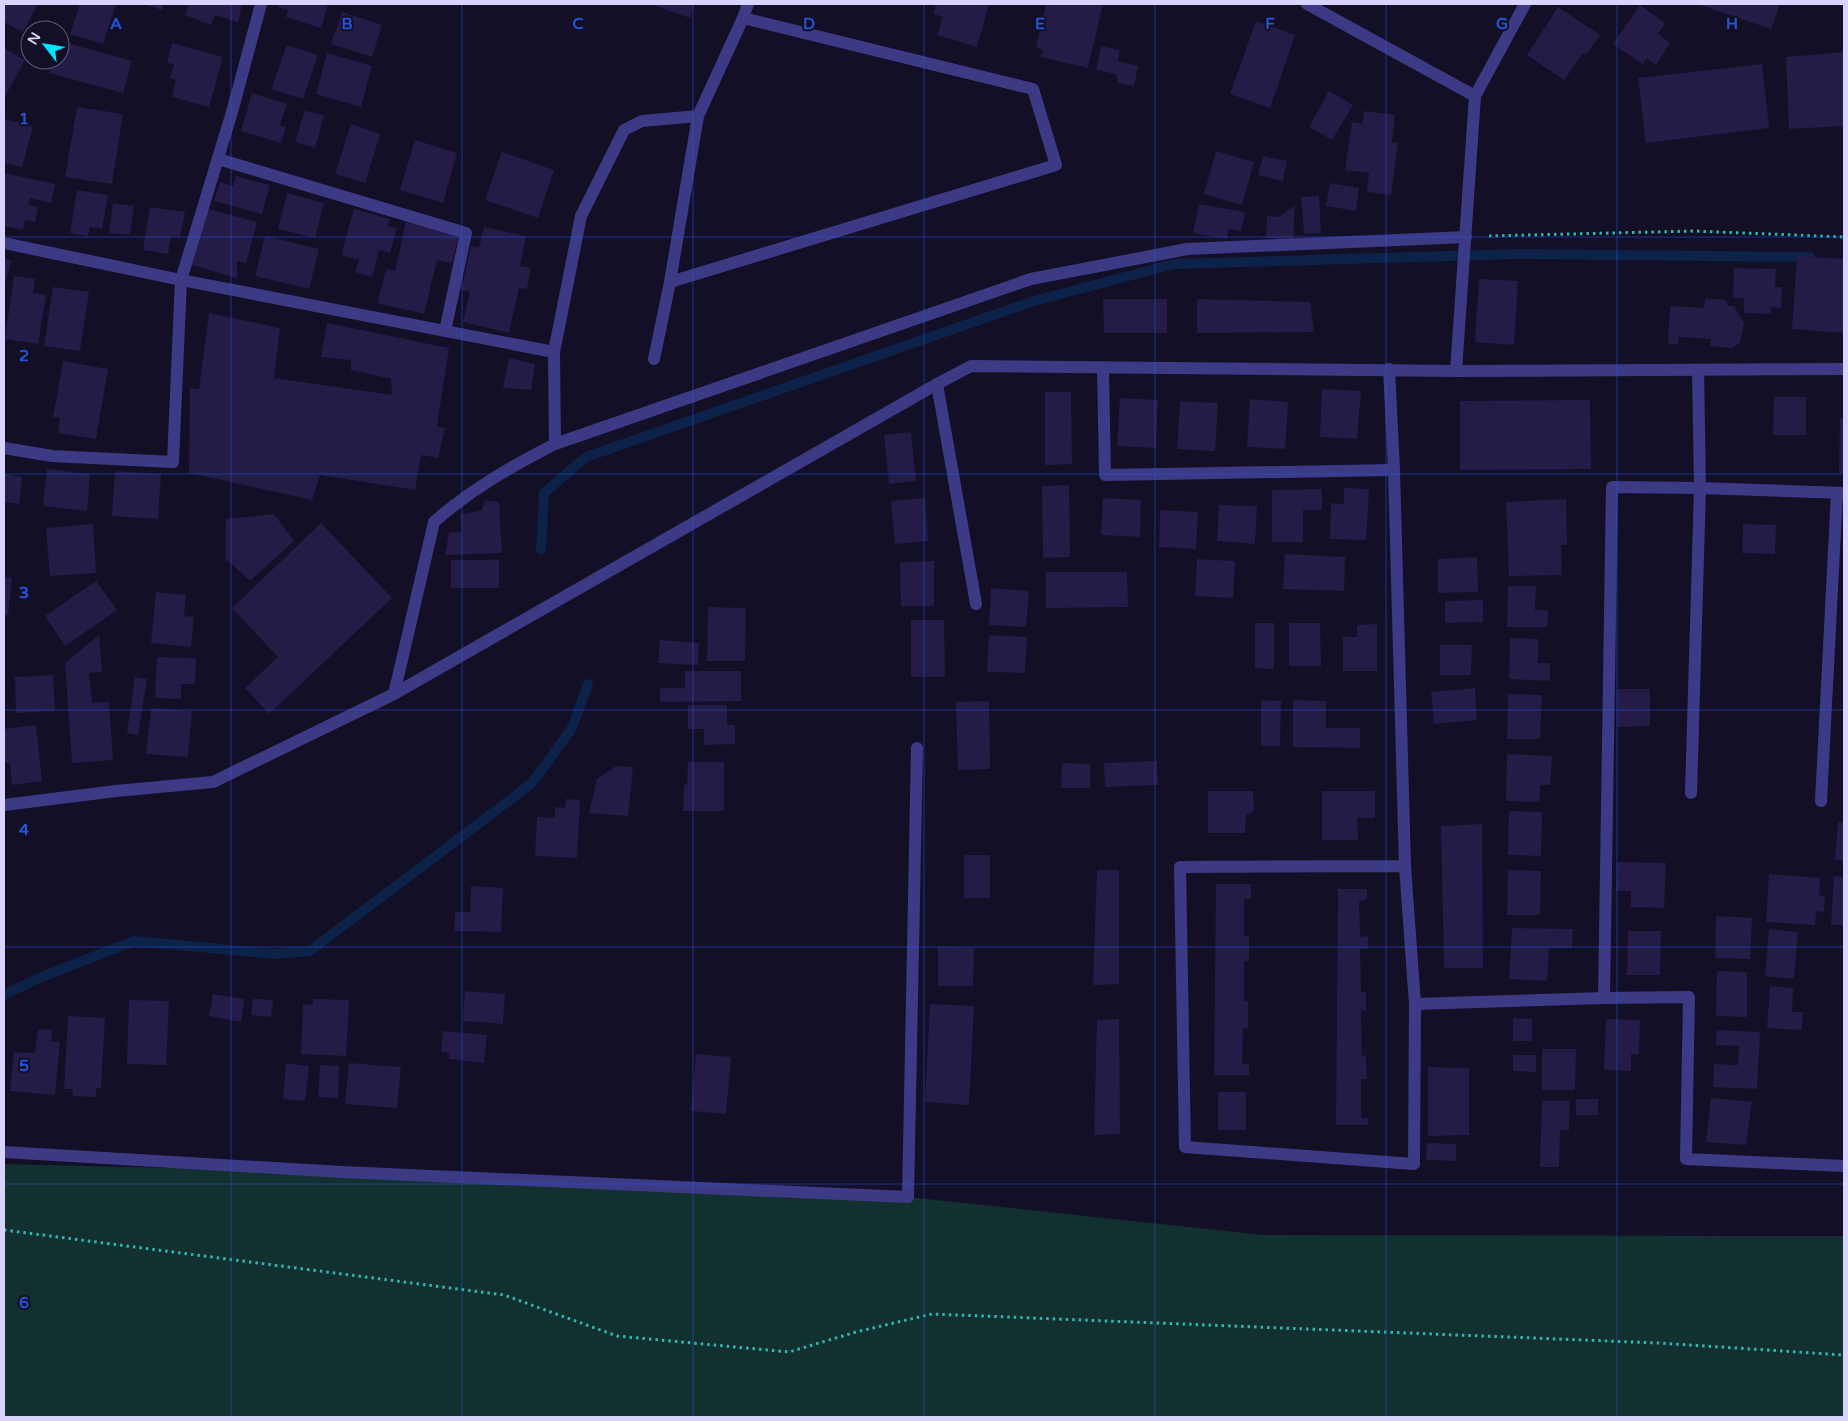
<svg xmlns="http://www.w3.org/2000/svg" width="1848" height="1421" viewBox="0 0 1848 1421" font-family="'Varela Round',sans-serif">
<rect width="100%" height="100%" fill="#130f26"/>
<polygon fill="#12302f" points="4,1164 342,1172 908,1197 1263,1235 1844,1236 1844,1417 4,1417"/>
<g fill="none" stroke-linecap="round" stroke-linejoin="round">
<g stroke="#0c2248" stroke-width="10">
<polyline points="541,549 544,493 586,457 1034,301 1174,264 1517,254 1810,257"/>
<polyline points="4,995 39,978 134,941 275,954 310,951 532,783 572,728 588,684"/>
</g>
</g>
<g fill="#241b47">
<polygon points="4,4 38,4 23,32 4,22"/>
<polygon points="80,4 111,4 116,5 103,44 70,34"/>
<polygon points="143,4 164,4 162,10"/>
<polygon points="189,4 242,4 238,22 215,15 211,25 185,15"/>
<polygon points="279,4 328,4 321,28 286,17 288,10 278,7"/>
<polygon points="650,4 694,4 690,18"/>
<polygon points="936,4 989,4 977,47 937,35 943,17 933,14"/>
<polygon points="1046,4 1103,4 1088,68 1041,57 1043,50 1036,47"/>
<polygon points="1697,4 1780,4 1771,29"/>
<polygon points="1640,5 1665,23 1658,34 1670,43 1656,65 1647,58 1643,64 1613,44"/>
<polygon points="1558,7 1600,35 1586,55 1583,53 1564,80 1527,55"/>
<polygon points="342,12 382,25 372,57 331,44"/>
<polygon points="1256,21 1295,35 1270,108 1230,94"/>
<polygon points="60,41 132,61 123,93 49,73 53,60 60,60"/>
<polygon points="172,43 223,57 209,107 172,97 176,79 170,78 174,64 167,63"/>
<polygon points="287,45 318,55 303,99 271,89"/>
<polygon points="1101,46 1120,50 1118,61 1138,66 1134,86 1118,83 1116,74 1096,70"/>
<polygon points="4,48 25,60 4,98"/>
<polygon points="1844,52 1844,126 1789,129 1786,57"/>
<polygon points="327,53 372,66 361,107 316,94"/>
<polygon points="1762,64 1769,128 1646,143 1638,78"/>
<polygon points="1329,91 1353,105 1332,140 1309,127"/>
<polygon points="252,93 287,104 280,125 286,127 281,143 241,131"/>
<polygon points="77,107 123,114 112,184 65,177"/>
<polygon points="305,110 324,116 315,148 295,142"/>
<polygon points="1364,111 1395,115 1392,143 1398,142 1391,195 1367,192 1369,173 1345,170 1352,122 1362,124"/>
<polygon points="4,119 33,126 22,167 4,163"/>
<polygon points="351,124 380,134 365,183 335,174"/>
<polygon points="415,140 457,153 443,203 400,190"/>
<polygon points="1216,151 1254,162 1242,205 1204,194"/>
<polygon points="502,152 554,170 538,218 485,200"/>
<polygon points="1263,156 1287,161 1283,181 1258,175"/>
<polygon points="4,173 55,184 51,203 30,198 28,205 38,207 35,222 25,220 23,230 4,226"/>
<polygon points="236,176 270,185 262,214 214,201 220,182 233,186"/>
<polygon points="1330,183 1359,188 1356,211 1326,206"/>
<polygon points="77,190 108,195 102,229 90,227 88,236 70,233"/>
<polygon points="287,193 324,203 315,238 278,229"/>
<polygon points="1319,196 1321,233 1304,234 1301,197"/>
<polygon points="113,203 134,206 130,235 109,233"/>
<polygon points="1199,204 1245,212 1241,231 1228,229 1227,239 1193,233"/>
<polygon points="1295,205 1293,240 1266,238 1267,216 1279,217"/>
<polygon points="150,207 185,212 180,237 171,236 168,254 143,250"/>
<polygon points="208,209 257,222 246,263 237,261 237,278 192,265"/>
<polygon points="354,209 390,219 388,226 397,228 390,253 379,250 372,277 355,272 359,260 341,255"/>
<polygon points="406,222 459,235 452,263 437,260 424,314 377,303 386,269 395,271"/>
<polygon points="484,227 526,236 520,266 531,268 527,289 519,288 509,333 463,322 470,291 461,290 471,246 479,248"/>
<polygon points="265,236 319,249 309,289 255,276"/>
<polygon points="1797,256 1844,259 1844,333 1792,329"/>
<polygon points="4,258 12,261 4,286"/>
<polygon points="1734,268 1776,269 1775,287 1782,287 1781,308 1771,307 1771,314 1744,313 1744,298 1733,298"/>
<polygon points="14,276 35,279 33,293 46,295 38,344 5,339"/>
<polygon points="1479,279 1518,281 1514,345 1475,342"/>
<polygon points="53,287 89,292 80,351 44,346"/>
<polygon points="1705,298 1726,300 1728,306 1734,306 1744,323 1740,343 1732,348 1710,346 1711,339 1678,337 1678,344 1668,344 1670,306 1704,308"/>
<polygon points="1103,299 1167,299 1167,333 1104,333"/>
<polygon points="1197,299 1310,302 1314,332 1197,333"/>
<polygon points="209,313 280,328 274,378 392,395 391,379 351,370 351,360 321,357 327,323 449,348 437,426 445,428 438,458 421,455 415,490 320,475 312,500 189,473 190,388 199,389"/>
<polygon points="509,358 535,364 531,390 503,388"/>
<polygon points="63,361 108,369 96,439 58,433 60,418 53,417"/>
<polygon points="1322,389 1361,391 1357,439 1320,437"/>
<polygon points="1045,392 1071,392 1072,464 1045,465"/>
<polygon points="1774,397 1806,397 1806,435 1773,435"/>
<polygon points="1120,398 1158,400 1156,448 1117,446"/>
<polygon points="1250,399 1288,402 1285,449 1247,447"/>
<polygon points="1590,400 1591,469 1460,470 1460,401"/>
<polygon points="1180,401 1218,403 1215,451 1177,449"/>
<polygon points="1840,418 1844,419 1844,473 1839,473"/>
<polygon points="911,432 916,481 889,484 884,435"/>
<polygon points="47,469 90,474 87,511 43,506"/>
<polygon points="115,471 161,474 158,519 112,516"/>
<polygon points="4,474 22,477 19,504 4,502"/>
<polygon points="1069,485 1070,557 1043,558 1042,486"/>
<polygon points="1344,488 1369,489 1366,540 1330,539 1331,503 1344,504"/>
<polygon points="1322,489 1322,510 1303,510 1303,542 1272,542 1272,490"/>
<polygon points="925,498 928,541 895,544 891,501"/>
<polygon points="1103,498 1141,500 1140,537 1101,535"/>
<polygon points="1566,499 1567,545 1561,545 1562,575 1509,576 1506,502"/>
<polygon points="485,500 499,502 502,553 445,555 449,533 462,531 460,515 482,510"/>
<polygon points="1219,505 1257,506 1255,544 1217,541"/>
<polygon points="1160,510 1198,512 1196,549 1159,547"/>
<polygon points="274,514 294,541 250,581 225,558 226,519"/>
<polygon points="321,523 392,598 269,714 245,688 278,657 232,608"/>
<polygon points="93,524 96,573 50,576 46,528"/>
<polygon points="1743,524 1776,525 1775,554 1742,553"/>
<polygon points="1285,554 1345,557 1344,591 1283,589"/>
<polygon points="1477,557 1478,592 1438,593 1438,559"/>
<polygon points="1197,559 1235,561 1233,598 1195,596"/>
<rect x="451" y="560" width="48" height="28"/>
<polygon points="934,561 934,606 901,606 900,562"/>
<polygon points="1046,572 1127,572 1128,607 1046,608"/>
<polygon points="4,578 12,578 8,615 4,615"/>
<polygon points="96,581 117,610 65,646 45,616"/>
<polygon points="1508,586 1536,586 1535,610 1548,610 1547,627 1507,627"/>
<polygon points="991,588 1029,591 1026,627 989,625"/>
<polygon points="156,592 186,595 184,616 194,617 191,647 151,643"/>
<polygon points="1483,600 1483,622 1445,623 1445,601"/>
<polygon points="708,607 746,608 745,661 707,661"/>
<polygon points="911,620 944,620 945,677 911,677"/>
<polygon points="1255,623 1274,623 1274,669 1255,668"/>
<polygon points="1289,623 1320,623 1321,666 1289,666"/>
<polygon points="1377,624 1377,671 1343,671 1343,637 1357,637 1357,625"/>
<polygon points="99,635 102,672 89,673 92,703 109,702 113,760 72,763 65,663"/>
<polygon points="989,635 1027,637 1025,673 987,672"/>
<polygon points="1510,638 1538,639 1538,663 1550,663 1550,681 1509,679"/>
<polygon points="660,640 699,643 698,665 658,663"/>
<polygon points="1440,645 1472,645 1471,675 1440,675"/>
<polygon points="157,657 196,658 195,684 181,684 181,699 155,698"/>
<polygon points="685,671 741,671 741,701 660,702 660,688 685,688"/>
<polygon points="53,675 55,711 16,713 15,677"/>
<polygon points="135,677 147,679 138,735 127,733"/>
<polygon points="1475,688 1477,720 1434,724 1431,692"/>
<polygon points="1617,689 1650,689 1650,726 1617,727"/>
<polygon points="1508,694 1542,695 1540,739 1507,739"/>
<polygon points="1261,700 1281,701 1280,746 1261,746"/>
<polygon points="1293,700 1326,701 1326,728 1360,728 1360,748 1293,747"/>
<polygon points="989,701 990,769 958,770 956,702"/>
<polygon points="688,705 727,705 727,725 735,725 735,744 704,745 704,729 688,729"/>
<polygon points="151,708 192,711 188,757 146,754"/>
<polygon points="36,725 42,781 12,785 10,763 4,763 4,729"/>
<polygon points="1507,754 1552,756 1550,785 1540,785 1539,802 1506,801"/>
<polygon points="1157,761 1158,785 1105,787 1104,763"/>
<polygon points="688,762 724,762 724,811 683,811 684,784 687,785"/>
<polygon points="1062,763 1090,764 1090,788 1061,788"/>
<polygon points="616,766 633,767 628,816 589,813 597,779"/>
<polygon points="1208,791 1253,791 1254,811 1246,815 1245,833 1208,833"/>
<polygon points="1322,791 1375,791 1375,818 1357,818 1358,840 1322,840"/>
<polygon points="566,799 580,800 577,858 535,856 537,817 555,818 555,807 565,808"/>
<polygon points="1509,811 1542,812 1541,856 1508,855"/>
<polygon points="1838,822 1844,823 1844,860 1835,860"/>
<polygon points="1482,824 1483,968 1444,968 1441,826"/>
<rect x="964" y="855" width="26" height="43"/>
<polygon points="1617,862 1666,863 1664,908 1631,907 1631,891 1616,891"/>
<polygon points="1097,870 1119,870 1119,984 1093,985"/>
<polygon points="1508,870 1541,871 1540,915 1507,915"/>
<polygon points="1769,874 1820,878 1819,895 1825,896 1824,912 1816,911 1815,925 1766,922"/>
<polygon points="1834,876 1844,877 1844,925 1831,925"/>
<polygon points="1216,884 1251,884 1251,899 1244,899 1244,936 1249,936 1249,961 1244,961 1244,1001 1248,1001 1248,1028 1243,1029 1242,1064 1249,1064 1249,1075 1214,1075"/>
<polygon points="471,886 503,888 501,932 454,931 455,912 470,912"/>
<polygon points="1338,889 1367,889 1367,899 1359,902 1360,937 1368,936 1368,949 1360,949 1361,992 1366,992 1366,1011 1361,1010 1362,1056 1366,1055 1367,1079 1361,1079 1361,1118 1368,1118 1368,1125 1336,1125"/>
<polygon points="1716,916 1752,918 1750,959 1715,958"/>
<polygon points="1512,928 1573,929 1572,948 1549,948 1547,981 1509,979"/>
<polygon points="1769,929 1798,932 1794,979 1765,976"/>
<polygon points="1628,931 1661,931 1660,975 1627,975"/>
<polygon points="938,947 974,948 973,986 938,986"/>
<polygon points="1717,971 1747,972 1747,1017 1716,1016"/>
<polygon points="1770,986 1793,988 1792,1012 1803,1012 1802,1030 1767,1028"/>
<polygon points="465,991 505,994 503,1024 463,1021"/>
<polygon points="213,994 244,999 241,1022 209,1016"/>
<polygon points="253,999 273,1000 271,1017 251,1015"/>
<polygon points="313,999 349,1000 346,1056 301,1054 303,1004 313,1005"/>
<polygon points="129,1000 169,1001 166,1065 127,1064"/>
<polygon points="930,1004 974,1006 969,1105 925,1102"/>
<polygon points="68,1016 105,1018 101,1088 96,1088 96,1097 73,1096 72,1089 64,1089"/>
<polygon points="1513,1018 1532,1019 1532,1041 1513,1041"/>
<polygon points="1119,1019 1120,1134 1094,1135 1097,1020"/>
<polygon points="1606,1019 1640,1020 1639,1054 1631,1054 1631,1071 1604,1070"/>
<polygon points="38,1029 52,1030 51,1041 60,1042 55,1095 10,1091 14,1052 35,1053"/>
<polygon points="1717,1030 1760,1032 1757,1089 1713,1087 1714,1064 1738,1065 1739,1046 1716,1045"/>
<polygon points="443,1031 487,1035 484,1063 449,1059 450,1053 441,1052"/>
<polygon points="1542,1049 1576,1049 1575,1090 1542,1090"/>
<polygon points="696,1054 731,1057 726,1114 691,1111"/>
<polygon points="1513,1055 1536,1055 1536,1072 1513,1071"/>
<polygon points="286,1063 309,1066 305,1101 283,1099"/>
<polygon points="349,1063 401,1067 397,1108 345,1104"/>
<polygon points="320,1065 339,1066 338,1098 318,1097"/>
<polygon points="1428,1067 1469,1068 1469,1135 1428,1136"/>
<rect x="1218" y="1092" width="28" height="38"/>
<polygon points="1711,1098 1752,1102 1746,1145 1706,1142"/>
<rect x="1576" y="1099" width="22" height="16"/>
<polygon points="1542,1101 1570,1101 1569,1130 1560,1130 1559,1167 1540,1167"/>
<polygon points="1427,1143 1456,1144 1456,1161 1426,1160"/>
</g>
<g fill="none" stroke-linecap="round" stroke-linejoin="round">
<g stroke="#2fb8b0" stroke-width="3" stroke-dasharray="2.5 4" stroke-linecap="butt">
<polyline points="1489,236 1694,231 1844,237"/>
<polyline points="4,1230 504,1295 617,1336 789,1352 856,1332 932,1314 1658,1343 1844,1355"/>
</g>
<g stroke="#3d3a85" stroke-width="12">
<polyline points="1307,4 1475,96"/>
<polyline points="698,116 670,282 1056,165 1033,89 743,18"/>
<polyline points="218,159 466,233 445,331"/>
<polyline points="4,243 181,280 554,352 555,444"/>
<polyline points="554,352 581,216 624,130 642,121 698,116 743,18 748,4"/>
<polyline points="654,359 670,282"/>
<polyline points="1103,367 1105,475 1394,470"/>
<polyline points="1389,369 1394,470 1405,866 1415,1004 1414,1164 1185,1147 1180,867 1405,866"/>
<polyline points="1456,371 1475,96 1525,4"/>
<polyline points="937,384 976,604"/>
<polyline points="4,448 52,456 173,462 181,280 232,112 261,4"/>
<path d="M394 694 434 522C470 490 512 466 555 444L1031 279 1187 249 1466 237"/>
<polyline points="1691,793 1700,488 1698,370"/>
<polyline points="1821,801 1837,493"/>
<polyline points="4,805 116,791 213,782 394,694 937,384 971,366 1456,371 1844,369"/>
<polyline points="1604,998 1689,997 1686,1159 1844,1166"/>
<polyline points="1415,1004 1604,998 1612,487 1700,488 1844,493"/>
<polyline points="4,1152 342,1172 908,1197 917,748"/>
</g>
</g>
<path fill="none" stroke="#2655da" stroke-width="1" stroke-opacity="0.55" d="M231 4V1417M462 4V1417M693 4V1417M924 4V1417M1155 4V1417M1386 4V1417M1617 4V1417M4 237H1844M4 474H1844M4 710H1844M4 947H1844M4 1184H1844"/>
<g font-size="16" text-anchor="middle" font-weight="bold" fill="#2655da" stroke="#130f26" stroke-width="4" stroke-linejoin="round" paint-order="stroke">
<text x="116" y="29">A</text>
<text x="347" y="29">B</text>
<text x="578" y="29">C</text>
<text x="809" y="29">D</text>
<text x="1040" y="29">E</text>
<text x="1270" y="29">F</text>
<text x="1502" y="29">G</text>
<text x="1732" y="29">H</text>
<text x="24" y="124">1</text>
<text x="24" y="361">2</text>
<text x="24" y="598">3</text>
<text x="24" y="835">4</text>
<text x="24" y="1071">5</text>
<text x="24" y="1308">6</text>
</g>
<rect width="1848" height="1421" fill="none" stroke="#d9d4ff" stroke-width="10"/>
<g transform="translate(45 45) rotate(301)"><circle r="24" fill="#130f26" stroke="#625e7d"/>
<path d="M0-4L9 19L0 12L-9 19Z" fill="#00e5ff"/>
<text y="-8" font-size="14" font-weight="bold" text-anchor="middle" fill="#d9d4ff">N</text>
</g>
</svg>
